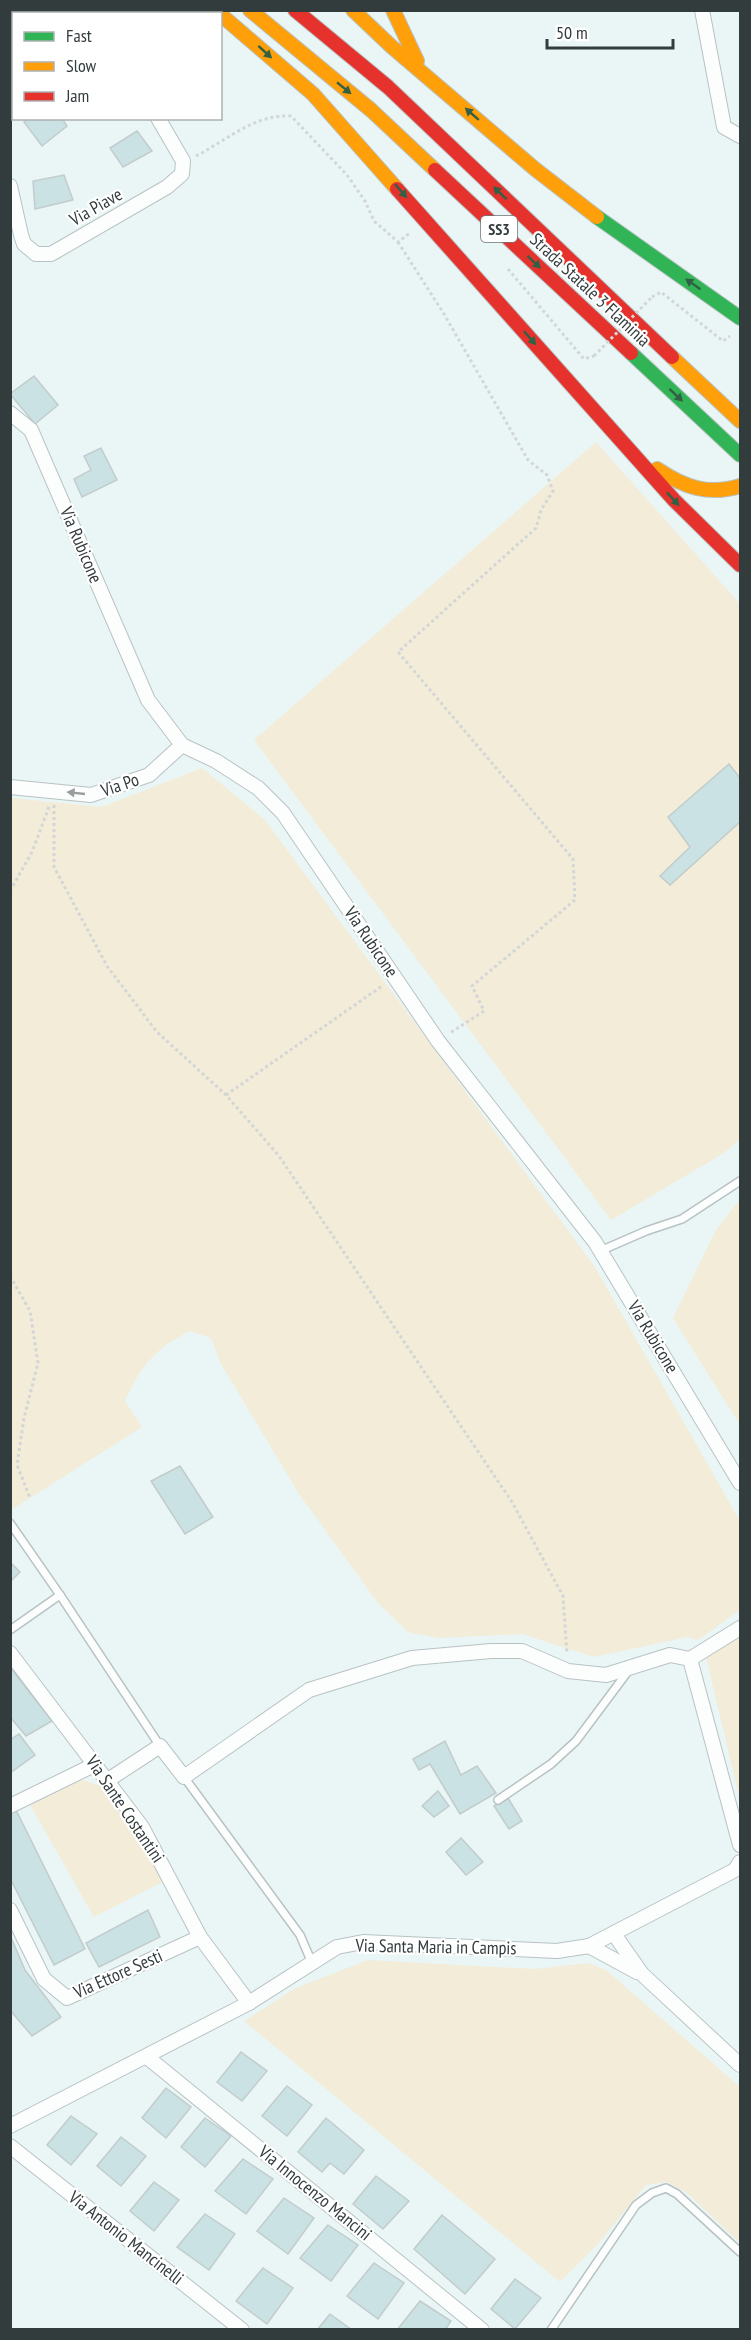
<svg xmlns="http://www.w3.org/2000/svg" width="751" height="2340" viewBox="0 0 751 2340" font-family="'PT Sans Narrow',sans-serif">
<rect width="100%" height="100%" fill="#eaf6f6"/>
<g fill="#f3ecd8">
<polygon points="596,442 740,604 740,1139 724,1153 611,1220 254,740"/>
<path d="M202 768 265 820 595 1267 740 1521V1610L698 1640 687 1637 594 1657 522 1634 440 1638 408 1632 378 1603 299 1494 221 1364 211 1338 190 1331C154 1349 141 1366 125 1401L142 1427 11 1510V798L102 807Z"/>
<polygon points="740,1199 740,1425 673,1318 716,1230"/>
<polygon points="740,1636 740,1801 706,1656"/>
<polygon points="80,1779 103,1787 165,1881 94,1917 29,1803"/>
<polygon points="368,1960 535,1969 588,1963 606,1970 740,2087 740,2243 687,2193 667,2182 646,2185 597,2245 560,2282 244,2021 296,1988"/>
</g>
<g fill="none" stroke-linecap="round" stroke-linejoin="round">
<polyline stroke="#cdb68c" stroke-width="5" points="10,50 14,48"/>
</g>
<g fill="#cae2e3" stroke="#c2cccc" stroke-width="1.5">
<polygon points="29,118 62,118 67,126 42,146 24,122"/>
<polygon points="137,131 152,151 123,167 110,148"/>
<polygon points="64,175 73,200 35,209 33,181"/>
<polygon points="34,376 58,405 35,424 10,394"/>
<polygon points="101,448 117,480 82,497 74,479 91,470 84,456"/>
<polygon points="729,764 740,778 740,822 670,885 660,876 690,847 668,817"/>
<polygon points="180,1466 213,1517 185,1534 151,1481"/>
<polygon points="10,1562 20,1572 10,1582"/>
<polygon points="10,1667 52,1721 26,1736 10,1717"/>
<polygon points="19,1734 35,1755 10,1773 10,1740"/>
<polygon points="445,1741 461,1775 477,1766 496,1793 460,1814 430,1764 419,1770 413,1759"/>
<polygon points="438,1791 449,1806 434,1817 422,1806"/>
<polygon points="508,1798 522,1821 509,1829 494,1806"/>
<polygon points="16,1810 85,1949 54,1965 10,1878 10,1813"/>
<polygon points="461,1838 483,1862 466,1875 446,1852"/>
<polygon points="148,1910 160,1937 99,1967 86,1943"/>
<polygon points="10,1935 25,1970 61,2017 32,2036 10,2010"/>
<polygon points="241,2052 267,2071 242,2101 217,2082"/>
<polygon points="287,2086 312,2105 287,2136 262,2116"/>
<polygon points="166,2088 191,2107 166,2138 142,2118"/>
<polygon points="71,2116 97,2134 71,2165 47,2145"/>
<polygon points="205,2118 231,2136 205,2167 181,2147"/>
<polygon points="326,2118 364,2150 344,2174 330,2163 322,2172 298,2152"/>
<polygon points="121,2137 146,2156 121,2186 97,2166"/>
<polygon points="243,2159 273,2179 246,2214 215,2191"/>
<polygon points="376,2176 409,2201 383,2229 353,2204"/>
<polygon points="154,2182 179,2200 154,2231 130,2211"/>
<polygon points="284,2198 314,2218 288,2254 257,2231"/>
<polygon points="205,2214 235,2234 209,2270 177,2247"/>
<polygon points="442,2215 495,2259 465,2294 414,2249"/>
<polygon points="328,2225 358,2245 331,2281 300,2258"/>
<polygon points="374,2263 404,2283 378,2319 347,2296"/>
<polygon points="263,2268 293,2288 267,2324 236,2301"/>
<polygon points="515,2279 541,2298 515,2329 491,2309"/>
<polygon points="420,2301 451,2321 445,2330 397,2330"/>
<polygon points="330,2314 352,2330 317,2330"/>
</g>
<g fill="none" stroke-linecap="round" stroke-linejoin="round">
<g stroke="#b9c2c3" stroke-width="10">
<g id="lane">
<polyline points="600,1251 646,1231 682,1219 740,1181"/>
<polyline points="10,1523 60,1595 10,1630"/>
<polyline points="60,1595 160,1746"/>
<polyline points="184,1777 300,1935 312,1963"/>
<polyline points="498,1800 551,1764 576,1741 629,1670"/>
<polyline points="551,2330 636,2205 652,2193 666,2188 677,2194 740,2252"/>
</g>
</g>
<g stroke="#b9c2c3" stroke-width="16">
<g id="street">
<polyline points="702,10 724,127 740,136"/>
<polyline points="10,13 14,10"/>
<polyline points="10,186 21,235 24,244 36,254 51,254 167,187 182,174 183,161 158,118"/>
<polyline points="10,413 31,430 148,700 182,745 216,761 258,788 283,813 438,1041 595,1242 740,1483"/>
<polyline points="10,787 91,795 149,775 182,745"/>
<polyline points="740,1628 690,1659 740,1845"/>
<polyline points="10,1653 142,1827 200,1937 249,2003"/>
<polyline points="108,1780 160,1746 184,1777 309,1690 412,1658 491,1651 522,1651 568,1671 606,1675 670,1655 690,1659"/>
<polyline points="10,1806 96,1764"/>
<polyline points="10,1910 44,1979 67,1998 200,1937"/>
<polyline points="614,1934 642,1974 740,2065"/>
<polyline points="589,1946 637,1972"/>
<polyline points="147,2057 482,2330"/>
<polyline points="10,2126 249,2003 337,1947 363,1942 557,1951 589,1946 735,1870 740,1862"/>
<polyline points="10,2146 242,2330"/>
</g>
</g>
<g stroke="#b9c2c3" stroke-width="16">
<g id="fast">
<polyline points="191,10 202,14"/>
<polyline points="110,14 111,10"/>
<polyline points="597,217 740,318"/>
<polyline points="631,353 740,455"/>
</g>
</g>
<g stroke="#b9c2c3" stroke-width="16">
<g id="slow">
<polyline points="250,10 371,110 435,170"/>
<polyline points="353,10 392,47 535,169 597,217"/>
<polyline points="393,10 417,61"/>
<polyline points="150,14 162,10"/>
<polyline points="220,14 313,94 397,189"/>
<polyline points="10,87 14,85"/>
<polyline points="672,357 740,421"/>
<path d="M657 469C684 487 708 496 740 486"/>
</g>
</g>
<g stroke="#b9c2c3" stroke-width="16">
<g id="jam">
<polyline points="295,10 388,87 672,357"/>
<polyline points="435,170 631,353"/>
<polyline points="397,189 674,500 740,565"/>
</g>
</g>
<g stroke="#d3d6d6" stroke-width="3" stroke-dasharray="3 3" stroke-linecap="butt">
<path d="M196 156C227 140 255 114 291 116L347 175 365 201 374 221 398 242 410 233"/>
<polyline points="398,242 444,314 528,460 547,475 553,491 541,510 536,528 398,652 573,859 575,900 472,986 484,1011 450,1033"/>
<polyline points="508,269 584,359 594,356"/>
<polyline points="652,297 661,292 723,341 730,336"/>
<polyline points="54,805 54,867 107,966 157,1032 226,1095 279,1156 512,1502 563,1596 567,1654"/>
<polyline points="10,891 32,852 50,804"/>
<polyline points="226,1095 382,986"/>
<polyline points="10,1276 30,1311 38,1363 24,1418 17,1465 30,1498"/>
</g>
<use href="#lane" stroke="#fcfefe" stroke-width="7"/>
<use href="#street" stroke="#fcfefe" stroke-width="14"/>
<use href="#fast" stroke="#30b455" stroke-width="14"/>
<use href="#slow" stroke="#ff9f0a" stroke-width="14"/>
<use href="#jam" stroke="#e5322d" stroke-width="14"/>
<polyline stroke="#d3d6d6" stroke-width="3" stroke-dasharray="3 3" stroke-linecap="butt" points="594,356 652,297"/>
</g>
<defs><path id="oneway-solid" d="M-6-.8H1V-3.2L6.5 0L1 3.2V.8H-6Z" transform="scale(1.5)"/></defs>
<g fill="#326044">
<use href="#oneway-solid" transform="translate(265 52) rotate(42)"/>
<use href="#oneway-solid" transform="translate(344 88) rotate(39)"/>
<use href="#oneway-solid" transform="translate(472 114) rotate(-139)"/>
<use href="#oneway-solid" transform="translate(401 191) rotate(49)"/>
<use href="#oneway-solid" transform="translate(500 193) rotate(-137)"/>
<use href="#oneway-solid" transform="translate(534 262) rotate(43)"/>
<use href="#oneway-solid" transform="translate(693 284) rotate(-145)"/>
<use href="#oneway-solid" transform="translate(530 338) rotate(49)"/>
<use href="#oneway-solid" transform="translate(676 395) rotate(43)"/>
<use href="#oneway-solid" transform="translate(673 499) rotate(47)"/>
</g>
<use fill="#989d9e" href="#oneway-solid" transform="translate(76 793) rotate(-174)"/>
<g text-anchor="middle" stroke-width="4.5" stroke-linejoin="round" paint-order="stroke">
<rect fill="#fff" stroke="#707677" stroke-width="1.5" x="481" y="216" width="36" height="26" rx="4.5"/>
<g font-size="16" font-weight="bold" fill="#333c3d">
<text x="499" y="235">SS3</text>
</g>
<g font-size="18" fill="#333c3d" stroke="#fff">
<text transform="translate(96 207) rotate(-30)" y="6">Via Piave</text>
<text transform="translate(590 290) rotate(43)" y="6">Strada Statale 3 Flaminia</text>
<text transform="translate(81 545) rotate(67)" y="6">Via Rubicone</text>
<text transform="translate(120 785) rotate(-19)" y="6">Via Po</text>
<text transform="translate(371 942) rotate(56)" y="6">Via Rubicone</text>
<text transform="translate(653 1337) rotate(59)" y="6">Via Rubicone</text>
<text transform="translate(125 1809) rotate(56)" y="6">Via Sante Costantini</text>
<text transform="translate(436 1947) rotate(1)" y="6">Via Santa Maria in Campis</text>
<text transform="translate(118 1974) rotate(-24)" y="6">Via Ettore Sesti</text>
<text transform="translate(315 2193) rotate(39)" y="6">Via Innocenzo Mancini</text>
<text transform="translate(126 2238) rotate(38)" y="6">Via Antonio Mancinelli</text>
</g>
</g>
<rect width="751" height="2340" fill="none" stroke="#333c3d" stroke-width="24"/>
<rect x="12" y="12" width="210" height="108" fill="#ffffff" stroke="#adb1b1" stroke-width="1.5"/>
<rect x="24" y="32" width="30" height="9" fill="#30b455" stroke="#adb1b1" stroke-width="1.5"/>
<text x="66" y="42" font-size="18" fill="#333c3d">Fast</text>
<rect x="24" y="62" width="30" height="9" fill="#ff9f0a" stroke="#adb1b1" stroke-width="1.5"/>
<text x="66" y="72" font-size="18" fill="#333c3d">Slow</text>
<rect x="24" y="92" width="30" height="9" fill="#e5322d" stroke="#adb1b1" stroke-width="1.5"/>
<text x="66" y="102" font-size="18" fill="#333c3d">Jam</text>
<path d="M547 39v9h126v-9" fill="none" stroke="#333c3d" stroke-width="3"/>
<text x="556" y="39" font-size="18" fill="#333c3d" stroke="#ffffff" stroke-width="4.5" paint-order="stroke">50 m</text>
</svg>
